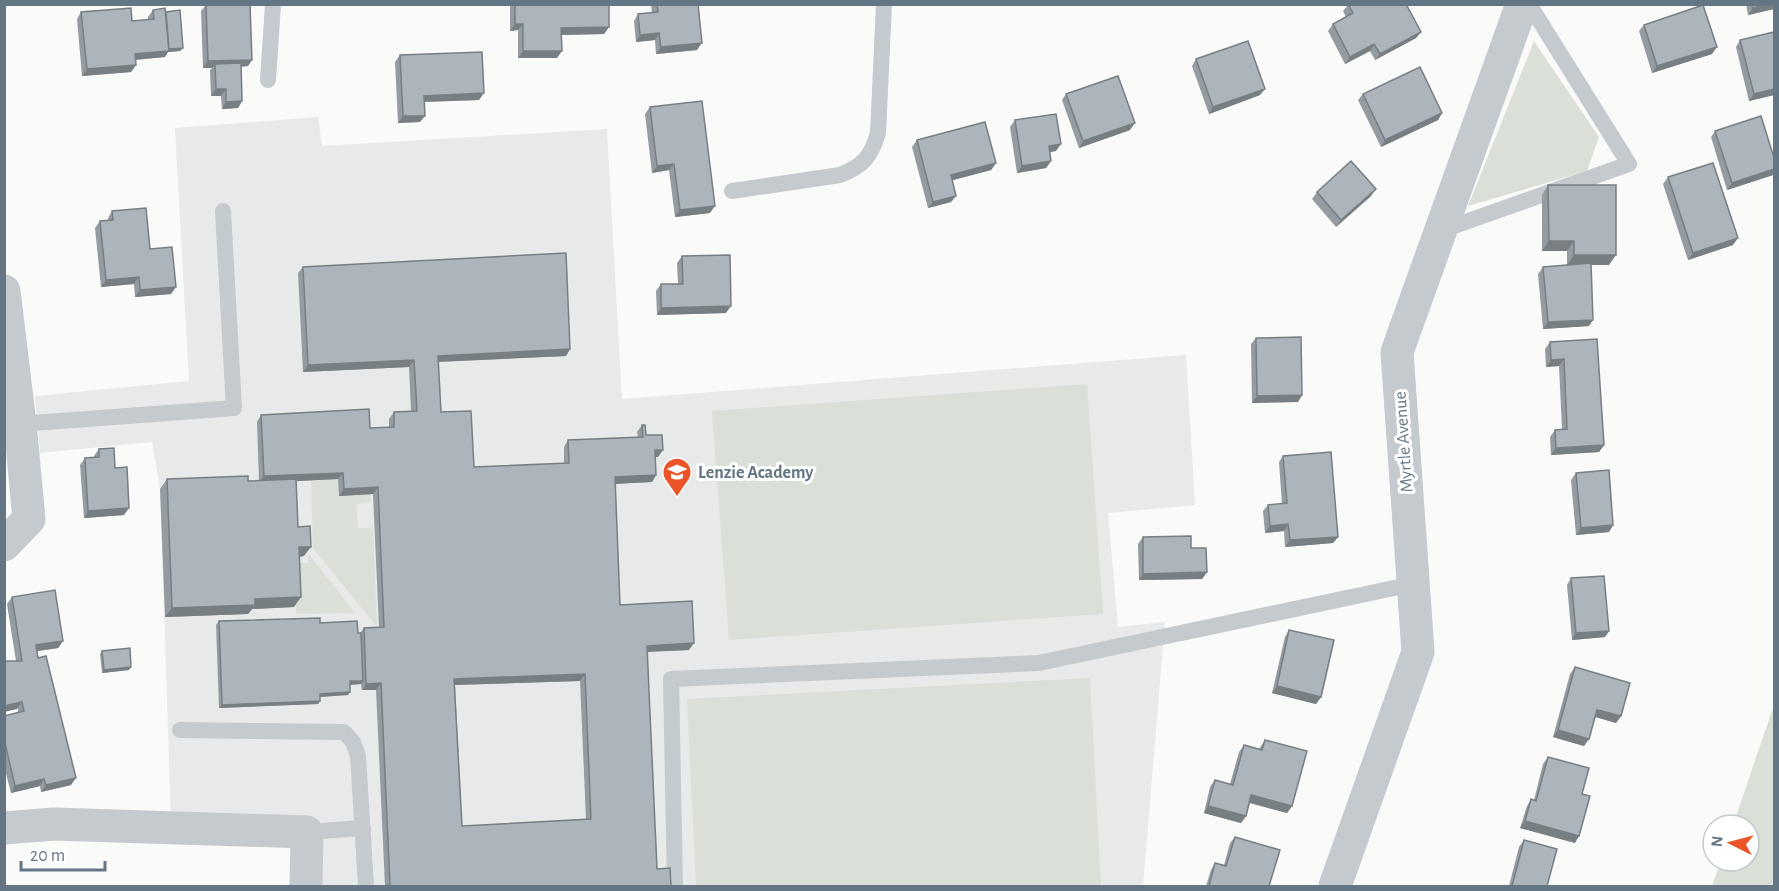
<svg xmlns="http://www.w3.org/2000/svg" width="1779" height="891" viewBox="0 0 1779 891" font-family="'Alegreya Sans',sans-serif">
<rect width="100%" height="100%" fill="#fafaf8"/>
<polygon fill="#e8e9e9" points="318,117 322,146 607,129 622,399 1186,355 1195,505 1108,513 1118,627 1165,622 1143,886 315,886 315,831 171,821 160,489 152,442 40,453 35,396 189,381 175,128"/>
<g fill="#dae0d7">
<polygon points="1534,41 1599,137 1587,171 1468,206"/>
<polygon points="1087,384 1103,614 729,640 712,411"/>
<polygon points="338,479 339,495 371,494 371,502 356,504 358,528 373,528 377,627 313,548 311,481"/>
<polygon points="308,553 355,613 296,614 295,563 308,563"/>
<polygon points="1090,678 1101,886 696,886 687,699"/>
<polygon points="1774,705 1774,886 1712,886 1721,861 1749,861 1749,825 1733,825"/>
</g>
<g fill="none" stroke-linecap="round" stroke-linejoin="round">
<g stroke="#c5cace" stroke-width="16">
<polyline points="268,80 273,4"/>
<path d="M732 191 840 175C863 166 871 157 878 133L884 4"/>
<polyline points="1440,231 1629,164 1529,4"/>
<polyline points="20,424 234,408 223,211"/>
<polyline points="180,730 344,732 353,742 358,756 366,886"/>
<polyline points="307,832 363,828"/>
<polyline points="675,886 671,679 1039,663 1413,584"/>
</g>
<g stroke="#c5cace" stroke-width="33">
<polyline points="4,291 20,424 29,519 4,545"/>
<polyline points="4,828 54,824 307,832 306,886"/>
<polyline points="1335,886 1418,652 1397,352 1522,4"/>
</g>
</g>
<g fill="#949ca1" fill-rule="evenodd">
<polygon points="510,4 609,4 609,27 604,34 561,35 557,58 518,58 518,30 510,31"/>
<polygon points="651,4 698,4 697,50 656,54 655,40 636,42 634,21 638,14 652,13"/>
<polygon points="1746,4 1774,4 1774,9 1748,15"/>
<polygon points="206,5 248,66 241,67 242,101 238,108 222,109 221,96 211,96 210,70 212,68 203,68 201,11"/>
<polygon points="1348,5 1421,32 1416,38 1375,60 1370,51 1345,64 1328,31 1333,24 1346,17 1343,11"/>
<polygon points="153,10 166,12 183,48 180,51 168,52 165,57 136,60 136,65 131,72 82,76 77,19 81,12 132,21 148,20 148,17"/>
<polygon points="1644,25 1712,54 1652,73 1639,31"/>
<polygon points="1740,40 1774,95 1749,101 1736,47"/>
<polygon points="400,55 479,100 424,102 420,122 398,123 395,62"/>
<polygon points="1196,59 1260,95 1209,114 1192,66"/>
<polygon points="1066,94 1130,130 1079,148 1062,100"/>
<polygon points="1363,94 1442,113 1438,120 1381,147 1358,100"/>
<polygon points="650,107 710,213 675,217 669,170 652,173 645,114"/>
<polygon points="1015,120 1056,151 1050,152 1051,161 1046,168 1017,173 1010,127"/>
<polygon points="1715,131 1773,175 1727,190 1711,137"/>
<polygon points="917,140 996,163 991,170 952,180 951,202 928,208 912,147"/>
<polygon points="1668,177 1733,245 1688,260 1663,184"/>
<polygon points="1548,185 1609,265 1591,265 1589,326 1543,329 1538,274 1543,267 1567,265 1567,251 1542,251 1542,195"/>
<polygon points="1317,192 1371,196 1336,227 1312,199"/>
<polygon points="112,211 150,249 171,294 135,297 134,284 101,287 95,228 100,221 108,221 108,218"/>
<polygon points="682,256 726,313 657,315 656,291 661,284 678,284 677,263"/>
<path d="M303 267 570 349 566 356 438 362 441 412 474 467 564 463V447L568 440 638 437 637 432 642 425 646 435 658 457H656V475L652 482 615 484 620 605 689 650 647 652 657 869 671 886H385L376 690H362L361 684 350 685 348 695 320 697V701L318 704 219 708 216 625 219 621 320 623 358 633H360L364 628 379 627 373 494 339 496 338 479 296 481 298 527 304 556 299 557 294 607 252 609 248 614 165 617 160 489 167 479 259 481 257 422 261 415 370 428 389 427V419L394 412 411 411 409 367 303 372 298 273ZM580 681 586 819 462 826 455 685Z"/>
<polygon points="1256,338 1302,395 1298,402 1252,403 1251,344"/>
<polygon points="1597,339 1604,445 1599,452 1551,455 1550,437 1555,430 1562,429 1559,366 1546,367 1545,349 1550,342"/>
<polygon points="99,449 115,468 124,515 84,518 80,465 85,458 94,457 94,456"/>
<polygon points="1283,456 1338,537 1333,543 1285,547 1284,531 1265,533 1263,511 1268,505 1282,504 1279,462"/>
<polygon points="1576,473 1613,525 1609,532 1576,535 1571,480"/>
<polygon points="1143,537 1191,548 1207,572 1202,579 1139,580 1138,544"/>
<polygon points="1571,578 1609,631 1605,637 1572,640 1567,585"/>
<polygon points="12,597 63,641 58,648 37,651 71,785 41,792 40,786 11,793 4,766 4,716 18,713 16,661 7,604"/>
<polygon points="1289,630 1321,697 1316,704 1272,693 1285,637"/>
<polygon points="102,651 129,670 102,673 100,654"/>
<polygon points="1575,667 1621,716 1616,723 1595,717 1584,746 1553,737 1570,674"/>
<polygon points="1265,740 1292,806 1287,813 1250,803 1246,816 1241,823 1204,813 1210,787 1215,780 1230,784 1239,752 1244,745 1259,749"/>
<polygon points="1548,757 1582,794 1575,843 1520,828 1527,806 1531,799 1534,800 1543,764"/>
<polygon points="1235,837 1269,886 1206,886 1211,870 1215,863 1224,865 1230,843"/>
<polygon points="1524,840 1547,886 1509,886 1519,847"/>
</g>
<g fill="#787f83">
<polygon points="1768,4 1774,4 1774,9 1748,15 1753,8"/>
<polygon points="515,24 523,24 518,30 510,31"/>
<polygon points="609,27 604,34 556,35 561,28"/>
<polygon points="1421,32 1416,38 1375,60 1380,54"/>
<polygon points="659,33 655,40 636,42 640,35"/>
<polygon points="702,43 697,50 656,54 661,47"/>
<polygon points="1374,44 1370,51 1345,64 1350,57"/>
<polygon points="1717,47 1712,54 1652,73 1657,66"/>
<polygon points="183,48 180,51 168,52 165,57 130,60 135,54"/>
<polygon points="523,51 562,51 557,58 518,58"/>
<polygon points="252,60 248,66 215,68 215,64 212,68 203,68 208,61"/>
<polygon points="136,65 131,72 82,76 87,69"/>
<polygon points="216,89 226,89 221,96 211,96"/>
<polygon points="1265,89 1260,95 1209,114 1213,107"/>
<polygon points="1774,89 1774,95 1749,101 1754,94"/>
<polygon points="484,93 479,100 419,102 424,96"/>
<polygon points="242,101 238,108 222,109 226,102"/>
<polygon points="1442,113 1438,120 1381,147 1385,140"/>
<polygon points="403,116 425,116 420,122 398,123"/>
<polygon points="1135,123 1130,130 1079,148 1083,141"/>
<polygon points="1061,144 1056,151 1044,153 1049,146"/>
<polygon points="1051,161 1046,168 1017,173 1022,166"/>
<polygon points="996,163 991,170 946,182 951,175"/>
<polygon points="674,164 669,170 652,173 657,166"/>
<polygon points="1774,169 1774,173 1773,175 1727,190 1732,183"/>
<polygon points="1376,189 1371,196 1336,227 1341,220"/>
<polygon points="956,196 951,202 928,208 933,202"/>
<polygon points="715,206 710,213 675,217 680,210"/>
<polygon points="1738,238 1733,245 1688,260 1693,253"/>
<polygon points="1549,241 1574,241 1567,251 1542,251"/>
<polygon points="1574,255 1616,255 1609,265 1567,265"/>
<polygon points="139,277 134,284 101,287 106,280"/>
<polygon points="176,287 171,294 135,297 140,290"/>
<polygon points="731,306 726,313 657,315 661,308"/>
<polygon points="1593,320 1589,326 1543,329 1548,322"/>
<polygon points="570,349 566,356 433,362 438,356"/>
<polygon points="1564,359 1559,366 1546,367 1551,360"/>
<polygon points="414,360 409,367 303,372 308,365"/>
<polygon points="1302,395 1298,402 1252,403 1257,396"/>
<polygon points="1604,445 1599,452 1551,455 1556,448"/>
<polygon points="655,450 663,450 658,457 650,457"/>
<polygon points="343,473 338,479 259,483 264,476"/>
<polygon points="656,475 652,482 610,484 615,477"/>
<polygon points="378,487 373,494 339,496 344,489"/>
<polygon points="129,508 124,515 84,518 88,511"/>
<polygon points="1288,524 1284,531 1265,533 1270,526"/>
<polygon points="1613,525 1609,532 1576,535 1581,528"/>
<polygon points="1338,537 1333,543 1285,547 1290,540"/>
<polygon points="299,547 311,547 304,556 292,557"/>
<polygon points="1207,572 1202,579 1139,580 1143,574"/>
<polygon points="301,597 294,607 252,609 248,614 165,617 172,608 255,599"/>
<polygon points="1609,631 1605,637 1572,640 1576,633"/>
<polygon points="63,641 58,648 31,652 36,645"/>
<polygon points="694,643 689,650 642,652 647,646"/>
<polygon points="131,667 129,670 102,673 104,670"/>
<polygon points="585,674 580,681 450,685 454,679"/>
<polygon points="350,681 363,681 361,684 348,685"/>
<polygon points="381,683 376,690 362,690 366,684"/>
<polygon points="1277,686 1321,697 1316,704 1272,693"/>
<polygon points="350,692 348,695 318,697 320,694"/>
<polygon points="320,701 318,704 219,708 222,705"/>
<polygon points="22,702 17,709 4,712 4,706"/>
<polygon points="1597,710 1621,716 1616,723 1593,716"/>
<polygon points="1558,730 1589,739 1584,746 1553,737"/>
<polygon points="76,778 71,785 41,792 46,785"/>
<polygon points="44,779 40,786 11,793 15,786"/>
<polygon points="1251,795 1292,806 1287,813 1247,802"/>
<polygon points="1208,806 1246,816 1241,823 1204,813"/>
<polygon points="1525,821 1579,836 1575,843 1520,828"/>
</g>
<g fill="#acb5bb" stroke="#787f83" stroke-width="1.5" fill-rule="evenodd">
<polygon points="250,4 252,60 208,61 206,5"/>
<polygon points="515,4 609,4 609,27 561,28 562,51 523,51 523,24 515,24"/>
<polygon points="657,4 698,4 702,43 661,47 659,33 640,35 638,14 658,12"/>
<polygon points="1348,4 1406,4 1421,32 1380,54 1374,44 1350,57 1333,24 1353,13"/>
<polygon points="1752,4 1768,4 1753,8"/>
<polygon points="1703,5 1717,47 1657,66 1644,25"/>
<polygon points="131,8 132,21 154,19 153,10 165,8 169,51 135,54 136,65 87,69 81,12"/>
<polygon points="180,10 183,48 169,49 166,12"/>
<polygon points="1774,32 1774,89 1754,94 1740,40"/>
<polygon points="1248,41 1265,89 1213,107 1196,59"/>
<polygon points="482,52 484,93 424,96 425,116 403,116 400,55"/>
<polygon points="241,63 242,101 226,102 226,89 216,89 215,64"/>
<polygon points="1420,67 1442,113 1385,140 1363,94"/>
<polygon points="1118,76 1135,123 1083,141 1066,94"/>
<polygon points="702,101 715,206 680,210 674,164 657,166 650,107"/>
<polygon points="1056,114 1061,144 1049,146 1051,161 1022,166 1015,120"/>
<polygon points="1761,116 1774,158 1774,169 1732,183 1715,131"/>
<polygon points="985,122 996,163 951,175 956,196 933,202 917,140"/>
<polygon points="1351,161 1376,189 1341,220 1317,192"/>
<polygon points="1713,163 1738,238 1693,253 1668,177"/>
<polygon points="1548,185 1616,185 1616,255 1574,255 1574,241 1549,241"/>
<polygon points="146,208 150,249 172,247 176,287 140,290 139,277 106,280 100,221 113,220 112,211"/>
<path d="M566 253 570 349 438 356 441 412 471 411 474 467 569 463 568 440 643 437 642 425H645L646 435H662L663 450H655L656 475 615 477 620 605 692 601 694 643 647 646 657 869 670 868 671 886H390L381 683 366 684 364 629V628L384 627 378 487 344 489 343 473 264 476 261 415 369 409 370 428 394 427V412L417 411 414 360 308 365 303 267ZM585 674 591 819 462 826 454 679Z"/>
<polygon points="730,255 731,306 661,308 661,284 683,284 682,256"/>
<polygon points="1591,263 1593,320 1548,322 1543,267"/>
<polygon points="1301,337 1302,395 1257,396 1256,338"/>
<polygon points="1597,339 1604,445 1556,448 1555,430 1567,429 1564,359 1551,360 1550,342"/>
<polygon points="114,448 115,468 127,467 129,508 88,511 85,458 99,457 99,449"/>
<polygon points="1331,452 1338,537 1290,540 1288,524 1270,526 1268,505 1287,503 1283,456"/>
<polygon points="1609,470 1613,525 1581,528 1576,473"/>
<polygon points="248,476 248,481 296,479 298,527 310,526 311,547 299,547 301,597 255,599 255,605 172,608 167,479"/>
<polygon points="1191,536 1191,548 1206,548 1207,572 1143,574 1143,537"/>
<polygon points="1604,576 1609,631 1576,633 1571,578"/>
<polygon points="55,590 63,641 36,645 38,658 46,656 76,778 46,785 44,779 15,786 4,739 4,716 24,711 22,702 4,706 4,661 22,661 12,597"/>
<polygon points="320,618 320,623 357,621 358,633 361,633 363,681 350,681 350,692 320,694 320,701 222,705 219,621"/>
<polygon points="1289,630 1334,640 1321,697 1277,686"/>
<polygon points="130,648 131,667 104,670 102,651"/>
<polygon points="1575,667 1630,683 1621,716 1597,710 1589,739 1558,730"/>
<polygon points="1265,740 1307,751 1292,806 1251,795 1246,816 1208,806 1215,780 1233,785 1244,745 1262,750"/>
<polygon points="1548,757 1589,768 1582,794 1590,796 1579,836 1525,821 1531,799 1536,801"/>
<polygon points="1235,837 1280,850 1269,886 1209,886 1215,863 1226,866"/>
<polygon points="1524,840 1557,849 1547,886 1512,886"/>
</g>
<defs>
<g id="school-pin" transform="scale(1.5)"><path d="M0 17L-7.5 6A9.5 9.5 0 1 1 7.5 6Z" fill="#ea5428" stroke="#fff"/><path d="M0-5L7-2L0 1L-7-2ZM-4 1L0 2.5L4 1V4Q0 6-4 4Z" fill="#fff"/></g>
</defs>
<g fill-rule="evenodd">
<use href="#school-pin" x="677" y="472"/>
</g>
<g text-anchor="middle" stroke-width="6" stroke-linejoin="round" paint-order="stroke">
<g font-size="18" fill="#647684" stroke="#fff">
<text transform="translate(1403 442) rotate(-94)" y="6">Myrtle Avenue</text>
</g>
<g font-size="18" font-weight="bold" fill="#647684" stroke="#fff" text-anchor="start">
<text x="698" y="478">Lenzie Academy</text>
</g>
</g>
<rect width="1779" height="891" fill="none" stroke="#647684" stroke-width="12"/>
<g transform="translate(1731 843) rotate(276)"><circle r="28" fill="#ffffff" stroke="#c1c8ce" stroke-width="1.5"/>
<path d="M0-4.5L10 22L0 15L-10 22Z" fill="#ea5428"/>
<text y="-9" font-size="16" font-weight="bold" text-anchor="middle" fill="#647684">N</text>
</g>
<path d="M21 861v9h84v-9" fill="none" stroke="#647684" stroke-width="3"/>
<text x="30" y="861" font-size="18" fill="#647684" stroke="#ffffff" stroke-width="4.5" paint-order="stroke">20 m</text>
</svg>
